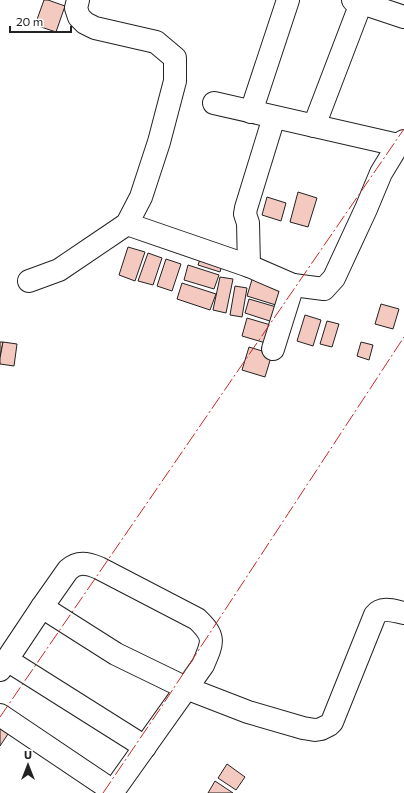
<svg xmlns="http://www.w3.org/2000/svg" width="404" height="793" viewBox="0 0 404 793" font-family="Commissioner,sans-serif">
<rect width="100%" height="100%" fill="#fff"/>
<g fill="#f3c9c0" stroke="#222">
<polygon points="44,0 48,0 65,6 56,32 35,25"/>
<polygon points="298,192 317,198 308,227 290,222"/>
<polygon points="267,197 286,203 281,221 262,215"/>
<polygon points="128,247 145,252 135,281 119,275"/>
<polygon points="203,251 224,258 220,272 198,265"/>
<polygon points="148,253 162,258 153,285 138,281"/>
<polygon points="166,259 181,264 172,291 157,286"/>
<polygon points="188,265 219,275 214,289 184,280"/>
<polygon points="254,273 286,283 279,306 247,296"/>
<polygon points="220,277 233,279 226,313 213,310"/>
<polygon points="182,283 216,294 210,310 177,299"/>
<polygon points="235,286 247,288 242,317 230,315"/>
<polygon points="249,299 283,309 279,324 245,313"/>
<polygon points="381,304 399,309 393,329 375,324"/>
<polygon points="305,315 321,320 313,346 297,341"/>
<polygon points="247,318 274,326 269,344 242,336"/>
<polygon points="327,321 339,324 332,347 320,344"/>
<polygon points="0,342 3,342 0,358"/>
<polygon points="3,342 17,344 14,366 0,364 0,358"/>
<polygon points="361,342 373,345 369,360 357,356"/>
<polygon points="249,347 272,354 265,377 242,370"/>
<polygon points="0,724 10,731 0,746"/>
<polygon points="227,764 245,777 236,790 218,778"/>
<polygon points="215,781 233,793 208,793"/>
</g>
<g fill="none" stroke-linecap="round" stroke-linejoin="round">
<g stroke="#222" stroke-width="24">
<g id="minor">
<polyline points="353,0 404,17"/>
<polyline points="214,103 398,145"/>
<polyline points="251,112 288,0"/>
<polyline points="314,126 361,3"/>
<polyline points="127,224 249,266 293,285 324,289 334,278 366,209 381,173 398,145 404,141"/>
<polyline points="249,266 248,223 245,214 246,208 274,117"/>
<polyline points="29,281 59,270 127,224 141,197 159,142 175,81 175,58 156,42 95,28 85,23 79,17 76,8 78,0"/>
<polyline points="273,349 293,285"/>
<path d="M42 607 116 654 186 688 248 712 303 728 315 730 321 729 329 725 332 722 375 615C382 606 394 611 404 613"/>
<polyline points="7,660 145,747"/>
<path d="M0 670 42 607 68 570C78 561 87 563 99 568L197 619C216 637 213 642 203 665L112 793"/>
<polyline points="0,715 113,791"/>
</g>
</g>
<use href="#minor" stroke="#fff" stroke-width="22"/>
<g stroke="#c62828" stroke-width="1" stroke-dasharray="14 3 2 3" stroke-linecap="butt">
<polyline points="0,717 404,129"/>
<polyline points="103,793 160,709 404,337"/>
</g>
</g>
<g transform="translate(28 765)" stroke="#ffffff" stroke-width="3" paint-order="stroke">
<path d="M0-3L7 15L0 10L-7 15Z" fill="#222222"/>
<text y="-6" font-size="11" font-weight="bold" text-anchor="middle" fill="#222222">U</text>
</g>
<path d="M10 26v6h61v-6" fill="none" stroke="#222222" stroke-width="2"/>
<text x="16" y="26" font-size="12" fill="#222222" stroke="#ffffff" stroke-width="3" paint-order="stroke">20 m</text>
</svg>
